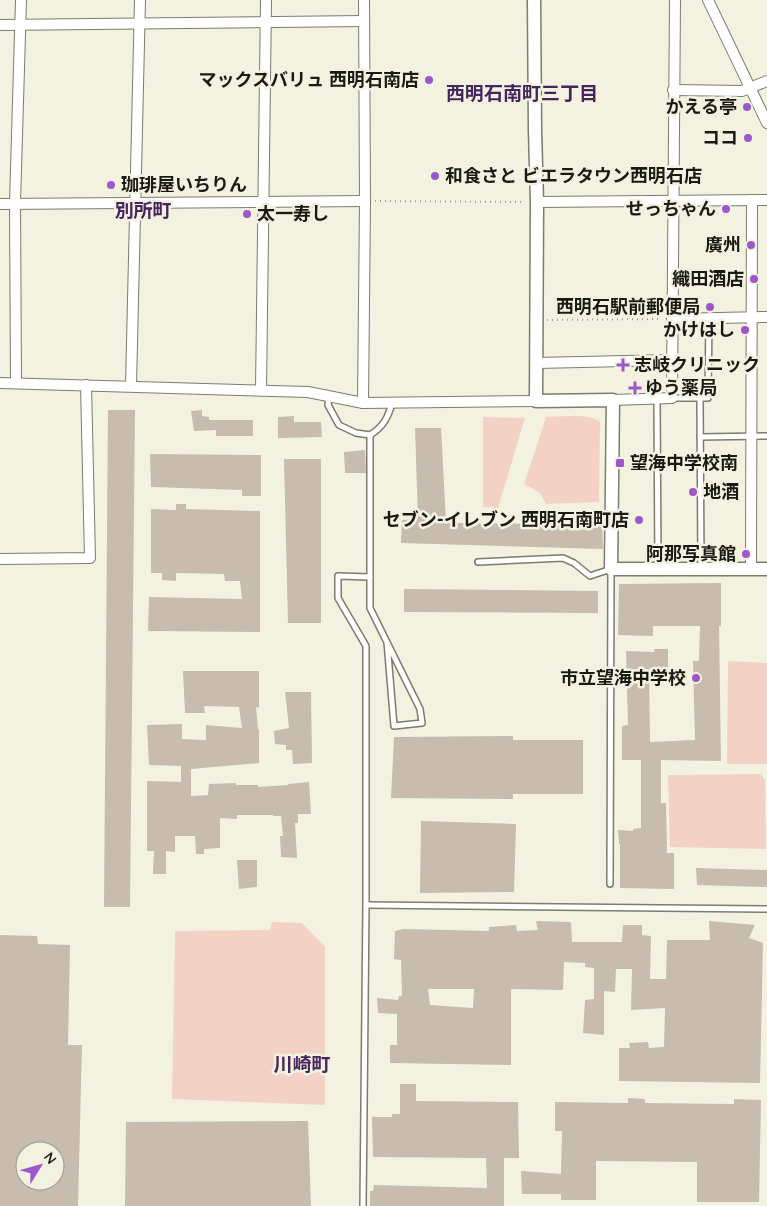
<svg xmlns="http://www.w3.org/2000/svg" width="767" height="1206" viewBox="0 0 767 1206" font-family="Quicksand,'Noto Sans JP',sans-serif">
<rect width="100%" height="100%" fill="#f3f2e1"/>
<g fill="#f3d2c5">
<polygon points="483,417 525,418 498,508 483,507"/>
<path d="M546 417C558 417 591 413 600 422L599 502 546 504 540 493 524 484Z"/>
<polygon points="728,661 767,663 767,764 727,764"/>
<polygon points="760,774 765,780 766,849 670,847 668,775"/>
<polygon points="272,922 302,923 325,947 325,1105 172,1099 175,931 270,930"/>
</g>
<g fill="#c7bcae" fill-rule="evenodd">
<polygon points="108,410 135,410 130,907 104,907"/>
<polygon points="202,410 202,416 209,417 209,420 253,420 253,436 216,436 216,430 194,431 191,411"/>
<polygon points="294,416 294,422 321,422 322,437 278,438 278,417"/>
<polygon points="415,428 441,428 446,523 602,524 603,549 401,543 402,520 418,519"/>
<polygon points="365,450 366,473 345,473 344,452"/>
<polygon points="150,454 261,455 261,496 242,496 242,490 151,487"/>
<polygon points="284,459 321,459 321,623 288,623"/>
<polygon points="176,504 186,504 186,509 260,511 260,632 148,631 149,597 242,599 240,581 225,581 224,574 176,573 176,581 162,580 162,573 151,573 151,509 176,510"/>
<polygon points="721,583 721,626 719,626 721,761 661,760 661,803 666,803 667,853 674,853 674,889 620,888 620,844 619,844 618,830 633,831 633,829 641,828 641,760 622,760 622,726 628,725 626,651 654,652 654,649 668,649 668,670 649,669 650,742 695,740 693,661 699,661 700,626 653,626 653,636 618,635 619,584"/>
<polygon points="404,589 598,591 598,613 404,612"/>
<polygon points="183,671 259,671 259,708 256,707 258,729 259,729 259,763 191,769 191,796 208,795 209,784 236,783 236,785 258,785 258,787 288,785 288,784 309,782 311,814 298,814 298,823 295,823 297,858 281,857 280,836 283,836 281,816 273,816 273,815 237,815 237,819 220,818 220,848 204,849 204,854 196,854 195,836 175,836 175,852 166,851 166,874 153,874 154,851 147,851 147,781 181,782 181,766 149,765 147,725 182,724 182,739 206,740 206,725 242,728 239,707 204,706 205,713 185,713"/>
<polygon points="285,692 311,692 312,763 293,764 292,750 286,750 286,745 275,744 274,731 289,728"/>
<polygon points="513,736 513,740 583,740 583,794 513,794 513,799 391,798 394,737"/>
<polygon points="421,821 516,824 514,892 420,893"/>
<polygon points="237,860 257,860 257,887 239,889"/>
<polygon points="696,868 767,870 767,887 697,885"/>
<path d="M536 921 571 922 572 942H622L623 925H642V935L651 936 650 979H666L667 940H710L709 921 755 925 749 938 763 943 760 1083 619 1081V1048H630L629 1043 648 1042 649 1048 664 1047 665 1008 631 1010 632 969H616L615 992 604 991V1035L583 1033 585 1000 594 999V968L585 967V963L564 962 563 990 511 989V1065L390 1063V1045H397V1014L378 1013 377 998 398 1000 399 996H402L401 960 394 959 395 931 403 929 489 931V927L516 925 517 931 538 930ZM428 989H474L473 1008 430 1005Z"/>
<path d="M0 935 37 936 38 944 70 945 68 1045H82L78 1206H0ZM25 1151H55V1181H25Z"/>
<polygon points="400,1084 416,1084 416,1101 518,1102 519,1158 504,1158 504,1206 370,1206 370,1191 373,1191 374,1185 487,1188 486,1158 373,1157 372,1117 392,1117 392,1114 400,1114"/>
<polygon points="628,1098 645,1099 645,1103 734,1104 734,1099 761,1100 759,1202 697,1202 697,1162 596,1161 596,1200 561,1200 561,1194 522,1194 521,1171 561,1174 562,1131 555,1131 555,1102 628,1103"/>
<polygon points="308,1121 311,1206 125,1206 126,1122"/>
</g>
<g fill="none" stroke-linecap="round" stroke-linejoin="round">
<g stroke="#7d7c6d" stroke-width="8">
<g id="service">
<path d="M329 396 328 405 339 425 356 433 370 435C383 427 388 418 392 403"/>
<polyline points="672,398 708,398 709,318"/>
<polyline points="700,398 701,568"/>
<polyline points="657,399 658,568"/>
<polyline points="700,437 767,436"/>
<polyline points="478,562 563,558 574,563 590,576 611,569 610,884"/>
<polyline points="370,577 370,608 420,709 422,723 394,726 387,642"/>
<polyline points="366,905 767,909"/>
<polyline points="363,1206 366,905 366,646 338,598 338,576 370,577 370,435"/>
</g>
</g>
<g stroke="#7d7c6d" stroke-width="12">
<g id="minor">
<polyline points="708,0 767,123"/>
<polyline points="0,25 364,21"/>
<polyline points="673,90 742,91 767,81"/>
<polyline points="537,202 767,200"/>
<polyline points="0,204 365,201"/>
<polyline points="672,319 767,317"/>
<polyline points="536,363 672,360"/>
<polyline points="0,383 308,392 363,403 536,401"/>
<polyline points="16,383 15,203 21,0"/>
<polyline points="131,386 140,0"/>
<polyline points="261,390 266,0"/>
<polyline points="613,400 672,398 675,0"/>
<polyline points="363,403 365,201 364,0"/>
<polyline points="0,559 90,558 86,385"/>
<polyline points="751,569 752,200"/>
</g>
</g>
<g stroke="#7d7c6d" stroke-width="15">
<polyline id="tertiary" points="534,0 535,130 537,202 536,401 613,400 611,569 767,569"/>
</g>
<g stroke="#9f9f92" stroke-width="2" stroke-dasharray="1 4" stroke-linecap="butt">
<polyline points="375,201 525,202"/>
<polyline points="547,320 662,319"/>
</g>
<use href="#service" stroke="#fff" stroke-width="5"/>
<use href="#minor" stroke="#fff" stroke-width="10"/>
<use href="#tertiary" stroke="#fff" stroke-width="12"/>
</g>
<g fill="#9d57cb" stroke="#f3f2e1" stroke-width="2">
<circle cx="429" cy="80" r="5"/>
<circle cx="747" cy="107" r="5"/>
<circle cx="748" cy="138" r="5"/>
<circle cx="435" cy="176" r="5"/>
<circle cx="111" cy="185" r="5"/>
<circle cx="726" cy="209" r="5"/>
<circle cx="247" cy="214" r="5"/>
<circle cx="751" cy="245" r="5"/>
<circle cx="754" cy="279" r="5"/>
<circle cx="710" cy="307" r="5"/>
<circle cx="745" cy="330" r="5"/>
<path d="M620.5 357.5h5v5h5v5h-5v5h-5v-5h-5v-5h5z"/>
<path d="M632.5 380.5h5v5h5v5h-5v5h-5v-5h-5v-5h5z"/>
<rect x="615" y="458" width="10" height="10" rx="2.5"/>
<circle cx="693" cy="492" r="5"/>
<circle cx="639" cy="520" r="5"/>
<circle cx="746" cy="554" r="5"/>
<circle cx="696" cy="678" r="5"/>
</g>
<g text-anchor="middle" stroke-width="5" stroke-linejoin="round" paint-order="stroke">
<g font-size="18" font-weight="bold" fill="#1a1a14" stroke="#f3f2e1" text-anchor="end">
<text x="419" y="86">マックスバリュ 西明石南店</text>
<text x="737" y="113">かえる亭</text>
<text x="738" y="144">ココ</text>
<text x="445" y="182" text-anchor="start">和食さと ビエラタウン西明石店</text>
<text x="121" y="191" text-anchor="start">珈琲屋いちりん</text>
<text x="716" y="215">せっちゃん</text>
<text x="257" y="220" text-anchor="start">太一寿し</text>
<text x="741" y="251">廣州</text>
<text x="744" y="285">織田酒店</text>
<text x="700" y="313">西明石駅前郵便局</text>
<text x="735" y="336">かけはし</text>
<text x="634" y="371" text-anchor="start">志岐クリニック</text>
<text x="645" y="394" text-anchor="start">ゆう薬局</text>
<text x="630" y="469" text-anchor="start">望海中学校南</text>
<text x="703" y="498" text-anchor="start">地酒</text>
<text x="629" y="526">セブン-イレブン 西明石南町店</text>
<text x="736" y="560">阿那写真館</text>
<text x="686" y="684">市立望海中学校</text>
</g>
<g font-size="19" font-weight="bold" fill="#46255d" stroke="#f3f2e1">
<text x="522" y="100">西明石南町三丁目</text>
<text x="143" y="217">別所町</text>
<text x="302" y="1071">川崎町</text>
</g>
</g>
<g transform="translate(40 1166) rotate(53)"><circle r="24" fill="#f3f2e1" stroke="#9c9c8f"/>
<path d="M0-4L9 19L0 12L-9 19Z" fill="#9d57cb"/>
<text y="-8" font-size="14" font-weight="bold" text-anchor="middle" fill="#1a1a14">N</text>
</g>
</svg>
